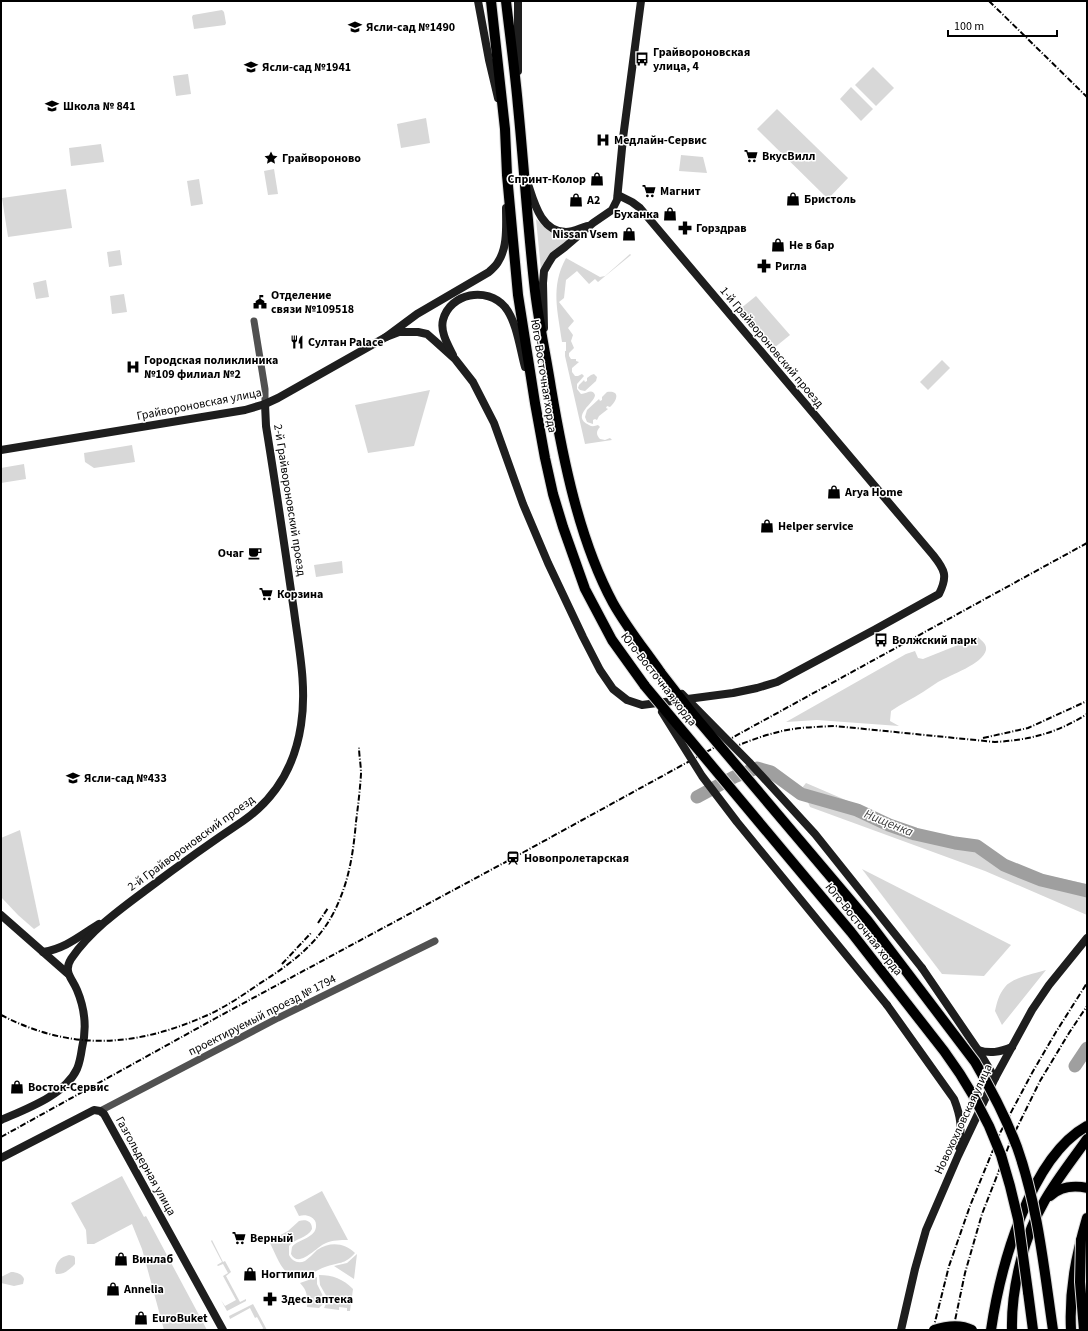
<svg xmlns="http://www.w3.org/2000/svg" width="1088" height="1331" viewBox="0 0 1088 1331" font-family="'Source Sans 3',sans-serif">
<rect width="100%" height="100%" fill="#fff"/>
<g fill="#d8d8d8">
<polygon points="222,10 224,12 226,23 225,25 194,29 192,17 193,15"/>
<polygon points="873,67 894,88 876,106 855,85"/>
<polygon points="188,74 191,94 176,96 173,76"/>
<polygon points="851,87 873,109 861,121 840,99"/>
<polygon points="777,109 848,178 828,199 757,129"/>
<polygon points="426,118 430,143 401,148 397,124"/>
<polygon points="101,144 104,162 71,166 69,148"/>
<polygon points="681,155 703,157 707,173 679,171"/>
<polygon points="274,169 278,194 268,195 264,171"/>
<polygon points="199,179 203,204 191,206 187,181"/>
<polygon points="66,189 72,228 8,237 2,198"/>
<path d="M536 219C548 231 559 238 576 235 563 245 548 253 541 270Z"/>
<polygon points="120,250 122,265 109,267 107,252"/>
<path d="M630 254 631 255 598 282 595 279 589 284 577 271 566 280 564 298 559 302 574 321 568 328 573 335 571 341 574 348 569 353V356L571 359H576V361L579 362 572 368V372L575 376H578L582 374 584 376 577 384V389L581 394C587 394 592 388 595 395 595 403 570 416 589 425 592 427 595 426 598 425L600 427C596 431 596 435 600 439L605 440 610 438 612 440 585 444 565 356V351H566V342H562C558 312 550 287 566 258L600 277 605 276Z"/>
<polygon points="46,280 49,297 36,299 33,283"/>
<polygon points="124,294 127,312 112,314 110,296"/>
<polygon points="756,296 790,335 774,348 740,309"/>
<polygon points="942,360 950,368 928,390 920,382"/>
<polygon points="594,374 597,377 596,381 585,391 580,390 578,388 579,385 584,380 585,382 587,381 587,378 591,375"/>
<polygon points="430,390 414,446 368,453 355,405"/>
<path d="M607 392C621 390 617 401 610 407L607 406 606 408 608 409 599 416 597 420 595 419 593 420V424L587 422 585 417 587 410 599 399 600 401 602 400V397Z"/>
<polygon points="132,445 135,462 94,468 85,462 84,453"/>
<polygon points="24,464 26,479 1,483 1,468"/>
<polygon points="342,561 343,573 316,577 314,565"/>
<path d="M978 637C982 641 987 644 986 650 983 664 950 675 938 682 933 685 928 689 923 692 912 699 901 704 891 711L890 721 899 726 817 720 786 722 906 654 915 651 918 658 923 659Z"/>
<polygon points="806,783 897,822 1045,875 1087,884 1087,915 985,871 810,807 802,788"/>
<polygon points="20,830 40,925 34,929 18,915 1,897 1,838"/>
<polygon points="862,869 1011,945 984,976 942,974"/>
<path d="M1046 970 1002 1025 995 1011C997 1002 999 994 1005 987 1011 978 1036 973 1046 970Z"/>
<polygon points="122,1176 144,1217 146,1216 207,1330 164,1330 142,1249 132,1224 94,1244 87,1244 86,1230 71,1203"/>
<path d="M322 1191 348 1240C340 1240 333 1240 326 1243 316 1247 299 1269 291 1254L292 1247C298 1239 317 1238 316 1225 316 1221 314 1219 311 1217 307 1215 303 1215 299 1216L294 1206Z"/>
<path d="M299 1221C306 1219 312 1221 312 1229 308 1238 295 1238 289 1246V1255C292 1261 298 1264 305 1261 309 1258 313 1254 317 1250 330 1241 345 1243 355 1253 345 1265 338 1262 325 1267 318 1269 313 1274 305 1277 284 1283 277 1256 269 1241L288 1231Z"/>
<polygon points="212,1240 223,1262 225,1261 231,1272 226,1276 240,1302 246,1299 246,1301 227,1311 221,1300 225,1306 236,1300 223,1276 228,1273 223,1264 218,1266 217,1265 222,1262 211,1241"/>
<polygon points="357,1254 354,1279 334,1266 347,1263"/>
<path d="M69 1255 74 1256 75 1258V1264C70 1269 64 1275 56 1274L55 1271C56 1262 60 1257 69 1255Z"/>
<path d="M11 1272C17 1272 22 1274 24 1279L23 1284 14 1286 1 1283V1277Z"/>
<path d="M319 1275C333 1275 343 1279 353 1289L350 1311H347V1308L339 1307V1310L324 1308 328 1299 320 1285Z"/>
<path d="M317 1277V1284L325 1300V1302L319 1308 307 1307C308 1297 307 1290 300 1283Z"/>
<polygon points="253,1304 267,1330 262,1330 263,1328 257,1317 255,1318 250,1308 230,1319 229,1316"/>
</g>
<g fill="none" stroke-linecap="round" stroke-linejoin="round">
<g stroke="#9f9f9f" stroke-width="13">
<polyline points="697,797 734,777 757,768 771,772 801,794 857,810 889,825 915,834 955,843 977,846 1004,865 1041,880 1087,891"/>
<polyline points="1075,1066 1087,1048"/>
</g>
<g stroke="#dbdbdb" stroke-width="12">
<g id="primary">
<polyline points="491,1 505,129 507,175 518,295 535,403 545,458 553,494 563,527 585,589 612,640 645,686"/>
<path d="M506 1C510 36 515 71 518 106 524 167 528 230 535 291 539 324 546 356 551 388 563 459 579 540 613 603 627 628 645 650 661 673"/>
<path d="M1050 1196C1060 1187 1074 1185 1087 1188"/>
<polyline points="1028,1292 1033,1330"/>
<path d="M991 1330C1000 1269 1029 1158 1087 1126"/>
<path d="M1012 1330C1011 1288 1024 1236 1045 1200 1057 1179 1073 1159 1087 1139"/>
<path d="M1071 1330C1069 1290 1076 1256 1087 1218"/>
</g>
</g>
<g stroke="#515151" stroke-width="7">
<polyline points="254,321 265,389 265,404"/>
<polyline points="100,1111 278,1018 435,941"/>
</g>
<g stroke="#1e1e1e" stroke-width="8">
<polyline points="478,1 489,60 498,98"/>
<polyline points="518,1 518,71"/>
<path d="M528 184C534 202 541 232 566 232 573 232 580 228 587 226"/>
<polyline points="544,328 543,283 544,271 548,264 553,256 565,247 593,223 612,210 617,200 623,138 641,1"/>
<path d="M386 337 399 332H418L427 334 435 341 455 359 473 382 494 423 523 504 548 563 583 637 600 670 613 689 627 700 642 705 733 693 757 688 777 682 874 630 939 594C948 576 945 570 933 555L640 208 632 202 618 195"/>
<path d="M453 355C448 345 440 332 443 320 450 293 487 286 505 307 517 322 520 349 525 367"/>
<path d="M1 450 245 410 265 404 278 398 386 337 417 314 489 272C492 269 496 266 498 262 508 247 506 225 506 208"/>
<polyline points="1,915 67,973"/>
<path d="M43 952C65 949 81 935 99 924"/>
<polyline points="922,968 978,1050 995,1078"/>
<path d="M887 1005 954 1099C961 1117 962 1127 959 1147"/>
<path d="M978 1050C990 1054 1000 1052 1012 1047"/>
<path d="M1 1120C26 1109 65 1095 77 1069 80 1062 81 1055 82 1048 87 1028 85 1009 77 990 72 978 63 972 71 959 90 931 119 910 146 890 178 866 210 843 243 821 276 798 295 765 301 725 307 687 299 649 294 611 285 549 276 487 266 426L265 404"/>
<polyline points="1,1158 94,1110 100,1111 104,1114 223,1330"/>
<polyline points="901,1330 915,1269 926,1230 958,1156 995,1078 1032,1010 1049,985 1087,938"/>
</g>
<use href="#primary" stroke="#000" stroke-width="10"/>
<g stroke="#000" stroke-width="2" stroke-dasharray="6 2 1 2" stroke-linecap="butt">
<polyline points="989,1 1087,97"/>
<polyline points="983,738 1028,728 1087,701"/>
<path d="M732 748C748 741 765 735 782 731 800 727 817 727 835 726L995 742C1030 740 1057 733 1087 714"/>
<polyline points="318,923 328,908"/>
<polyline points="282,964 311,933"/>
<path d="M1 1015C73 1052 137 1047 210 1014 227 1006 243 995 259 984 289 965 317 945 334 912 349 882 353 855 356 822 358 806 360 790 361 774 361 765 359 755 359 747"/>
<polyline points="1,1137 216,1018 513,858 1087,543"/>
<polyline points="933,1330 949,1266 970,1206 1000,1133 1032,1073 1056,1032 1087,983"/>
<polyline points="953,1330 965,1273 982,1214 1011,1140 1040,1081 1069,1033 1087,1006"/>
</g>
<g stroke="#dbdbdb" stroke-width="12" stroke-linecap="butt">
<g id="primary-bridge">
<path d="M661 673 692 713 868 921 975 1062C991 1089 1006 1118 1017 1147 1038 1206 1044 1269 1053 1330"/>
<polyline points="645,686 851,932 944,1051 960,1074 974,1097 989,1126 1001,1155 1010,1186 1018,1219 1028,1292"/>
<polyline points="1081,1240 1080,1282 1084,1330"/>
<path d="M934 1330C946 1326 960 1324 972 1330"/>
</g>
</g>
<g stroke="#1e1e1e" stroke-width="8">
<polyline points="682,694 749,762 815,834 922,968"/>
<polyline points="662,712 702,776 737,822 887,1005"/>
</g>
<use href="#primary-bridge" stroke="#000" stroke-width="10"/>
</g>
<defs>
<g id="school-bare" transform="scale(1.08)"><path d="M0-5L7-2L0 1L-7-2ZM-4 1L0 2.5L4 1V4Q0 6-4 4Z" fill="#000" stroke="#fff" stroke-width="2.5" paint-order="stroke"/></g>
<g id="bus-bare" transform="scale(1.08)"><path d="M-5-6H5V4H4V6H2V4H-2V6H-4V4H-5ZM-3.5-4V0h7V-4ZM-3.5 1.2v1.5H-2V1.2ZM2 1.2v1.5H3.5V1.2Z" fill="#000" stroke="#fff" stroke-width="2.5" paint-order="stroke"/></g>
<g id="hospital-bare" transform="scale(1.08)"><path d="M-5-5h3v3.5h4V-5h3V5h-3V1.5h-4V5h-3Z" fill="#000" stroke="#fff" stroke-width="2.5" paint-order="stroke"/></g>
<g id="supermarket-bare" transform="scale(1.08)"><path d="M-6-5.5h2.5l.6 2H6L4.5 2H-2.5L-4.4-4H-6ZM-1.5 3.2a1.3 1.3 0 1 0 .1 0ZM3 3.2a1.3 1.3 0 1 0 .1 0Z" fill="#000" stroke="#fff" stroke-width="2.5" paint-order="stroke"/></g>
<g id="sight-bare" transform="scale(1.08)"><path d="M0-6L1.8-2.2L6-1.7L2.9 1.2L3.7 5.4L0 3.3L-3.7 5.4L-2.9 1.2L-6-1.7L-1.8-2.2Z" fill="#000" stroke="#fff" stroke-width="2.5" paint-order="stroke"/></g>
<g id="shop-bare" transform="scale(1.08)"><path d="M-5-2.5h2.3a2.7 3.5 0 0 1 5.4 0H5L5.5 6h-11ZM-1.5-2.5h3a1.5 2.3 0 0 0-3 0Z" fill="#000" stroke="#fff" stroke-width="2.5" paint-order="stroke"/></g>
<g id="pharmacy-bare" transform="scale(1.08)"><path d="M-2-6h4v4h4v4h-4v4h-4v-4h-4v-4h4Z" fill="#000" stroke="#fff" stroke-width="2.5" paint-order="stroke"/></g>
<g id="civic-bare" transform="scale(1.08)"><path d="M-.6-6.5H3V-4.5H.6V-3L4-1V1h2V6H-6V1h2V-1L-.6-3ZM-1.2 2.5V6h2.4V2.5Z" fill="#000" stroke="#fff" stroke-width="2.5" paint-order="stroke"/></g>
<g id="restaurant-bare" transform="scale(1.08)"><path d="M-5-6h1v4h1v-4h1v4h1v-4h1v5L-1.5 .5V6h-2V.5L-5-1ZM5-6V6H3V1.5H1.5Q1.5-4 5-6Z" fill="#000" stroke="#fff" stroke-width="2.5" paint-order="stroke"/></g>
<g id="cafe-bare" transform="scale(1.08)"><path d="M-5.5-4.5H6V0H3Q3 3.5 0 3.5H-2.5Q-5.5 3.5-5.5 0ZM3-3.2v2h1.7v-2ZM-6 4.5H4V6H-6Z" fill="#000" stroke="#fff" stroke-width="2.5" paint-order="stroke"/></g>
<g id="station-bare" transform="scale(1.08)"><path d="M-3-6H3Q5-6 5-4V2Q5 4 3 4L4.5 6H3L1.5 4h-3L-3 6H-4.5L-3 4Q-5 4-5 2V-4Q-5-6-3-6ZM-3.5-4v3h7v-3ZM-3.5 1v1.5H-2V1ZM2 1v1.5H3.5V1Z" fill="#000" stroke="#fff" stroke-width="2.5" paint-order="stroke"/></g>
</defs>
<g fill-rule="evenodd">
<use href="#school-bare" x="355" y="27"/>
<use href="#bus-bare" x="642" y="59"/>
<use href="#school-bare" x="251" y="67"/>
<use href="#school-bare" x="52" y="106"/>
<use href="#hospital-bare" x="603" y="140"/>
<use href="#supermarket-bare" x="751" y="156"/>
<use href="#sight-bare" x="271" y="158"/>
<use href="#shop-bare" x="597" y="179"/>
<use href="#supermarket-bare" x="649" y="191"/>
<use href="#shop-bare" x="793" y="199"/>
<use href="#shop-bare" x="576" y="200"/>
<use href="#shop-bare" x="670" y="214"/>
<use href="#pharmacy-bare" x="685" y="228"/>
<use href="#shop-bare" x="629" y="234"/>
<use href="#shop-bare" x="778" y="245"/>
<use href="#pharmacy-bare" x="764" y="266"/>
<use href="#civic-bare" x="260" y="302"/>
<use href="#restaurant-bare" x="297" y="342"/>
<use href="#hospital-bare" x="133" y="367"/>
<use href="#shop-bare" x="834" y="492"/>
<use href="#shop-bare" x="767" y="526"/>
<use href="#cafe-bare" x="255" y="553"/>
<use href="#supermarket-bare" x="266" y="594"/>
<use href="#bus-bare" x="881" y="640"/>
<use href="#school-bare" x="73" y="778"/>
<use href="#station-bare" x="513" y="858"/>
<use href="#shop-bare" x="17" y="1087"/>
<use href="#supermarket-bare" x="239" y="1238"/>
<use href="#shop-bare" x="121" y="1259"/>
<use href="#shop-bare" x="250" y="1274"/>
<use href="#shop-bare" x="113" y="1289"/>
<use href="#pharmacy-bare" x="270" y="1299"/>
<use href="#shop-bare" x="141" y="1318"/>
</g>
<g text-anchor="middle" stroke-width="3" stroke-linejoin="round" paint-order="stroke">
<g font-size="12" font-weight="bold" fill="#000" stroke="#fff" text-anchor="start">
<text x="366" y="31">Ясли-сад №1490</text>
<text x="653" y="56">Грайвороновская<tspan x="653" dy="14">улица, 4</tspan></text>
<text x="262" y="71">Ясли-сад №1941</text>
<text x="63" y="110">Школа № 841</text>
<text x="614" y="144">Медлайн-Сервис</text>
<text x="762" y="160">ВкусВилл</text>
<text x="282" y="162">Грайвороново</text>
<text x="586" y="183" text-anchor="end">Спринт-Колор</text>
<text x="660" y="195">Магнит</text>
<text x="804" y="203">Бристоль</text>
<text x="587" y="204">A2</text>
<text x="659" y="218" text-anchor="end">Буханка</text>
<text x="696" y="232">Горздрав</text>
<text x="618" y="238" text-anchor="end">Nissan Vsem</text>
<text x="789" y="249">Не в бар</text>
<text x="775" y="270">Ригла</text>
<text x="271" y="299">Отделение<tspan x="271" dy="14">связи №109518</tspan></text>
<text x="308" y="346">Султан Palace</text>
<text x="144" y="364">Городская поликлиника<tspan x="144" dy="14">№109 филиал №2</tspan></text>
<text x="845" y="496">Arya Home</text>
<text x="778" y="530">Helper service</text>
<text x="244" y="557" text-anchor="end">Очаг</text>
<text x="277" y="598">Корзина</text>
<text x="892" y="644">Волжский парк</text>
<text x="84" y="782">Ясли-сад №433</text>
<text x="524" y="862">Новопролетарская</text>
<text x="28" y="1091">Восток-Сервис</text>
<text x="250" y="1242">Верный</text>
<text x="132" y="1263">Винлаб</text>
<text x="261" y="1278">Ногтипил</text>
<text x="124" y="1293">Annelia</text>
<text x="281" y="1303">Здесь аптека</text>
<text x="152" y="1322">EuroBuket</text>
</g>
<g font-size="12" fill="#000" stroke="#fff">
<text transform="translate(772 347) rotate(50)" y="4">1-й Грайвороновский проезд</text>
<text transform="translate(544 376) rotate(81)" y="4">Юго-Восточная хорда</text>
<text transform="translate(199 404) rotate(-11)" y="4">Грайвороновская улица</text>
<text transform="translate(290 500) rotate(81)" y="4">2-й Грайвороновский проезд</text>
<text transform="translate(659 679) rotate(52)" y="4">Юго-Восточная хорда</text>
<text transform="translate(191 843) rotate(-36)" y="4">2-й Грайвороновский проезд</text>
<text transform="translate(864 929) rotate(51)" y="4">Юго-Восточная хорда</text>
<text transform="translate(262 1015) rotate(-27)" y="4">проектируемый проезд № 1794</text>
<text transform="translate(963 1119) rotate(-65)" y="4">Новохохловская улица</text>
<text transform="translate(146 1166) rotate(61)" y="4">Газгольдерная улица</text>
</g>
<g font-size="13" font-style="italic" fill="#404040" stroke="#fff">
<text transform="translate(889 822) rotate(22)" y="5">Нищенка</text>
</g>
</g>
<rect width="1088" height="1331" fill="none" stroke="#000000" stroke-width="4"/>
<path d="M948 30v6h109v-6" fill="none" stroke="#000000" stroke-width="2"/>
<text x="954" y="30" font-size="12" fill="#000000" stroke="#ffffff" stroke-width="3" paint-order="stroke">100 m</text>
</svg>
